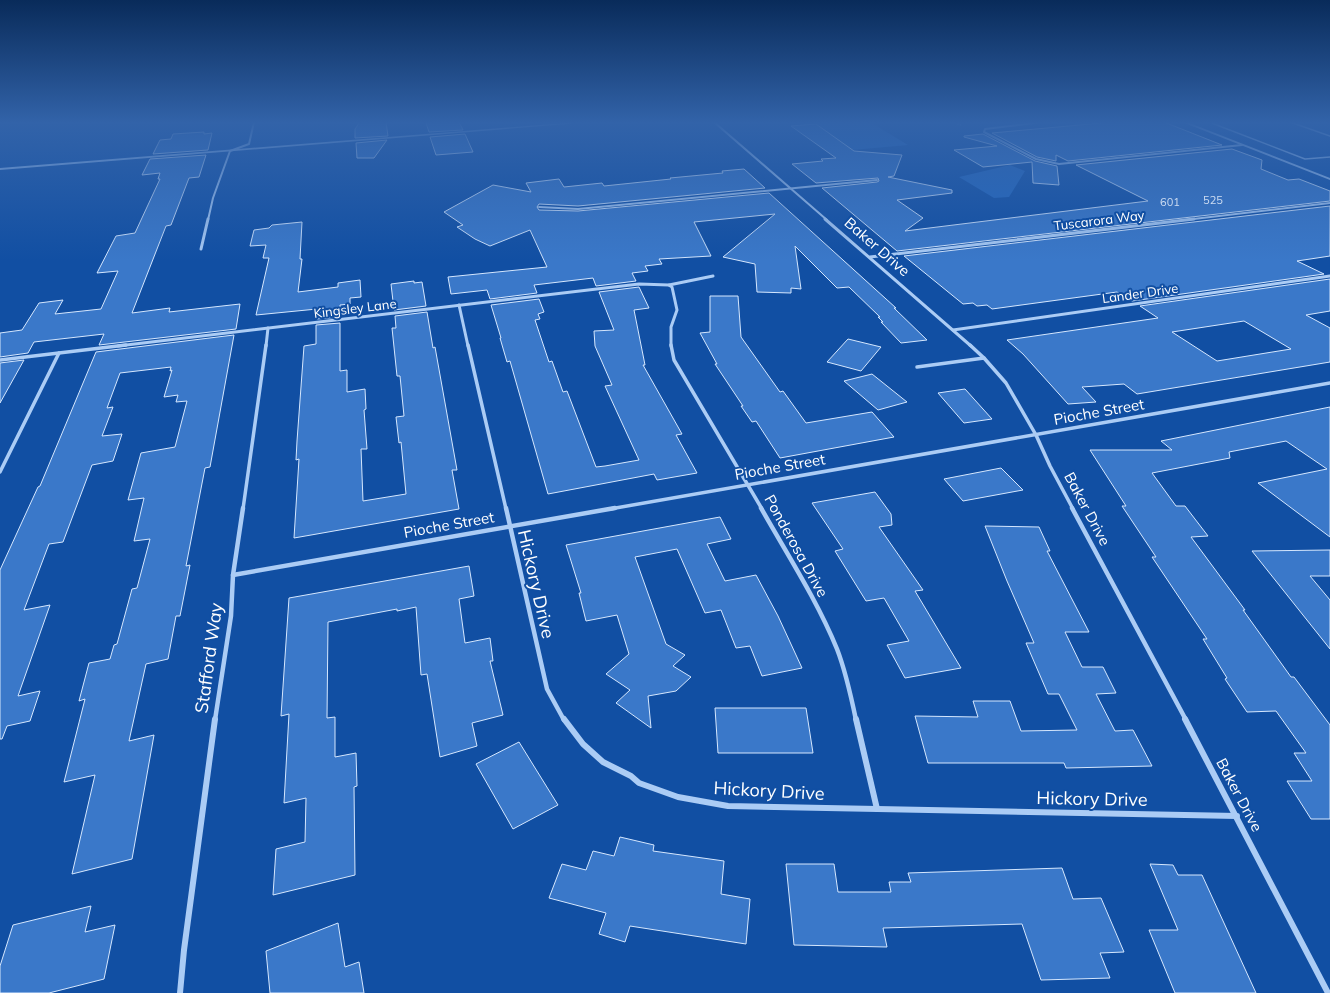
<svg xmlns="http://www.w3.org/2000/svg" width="1330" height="993" viewBox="0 0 1330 993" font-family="Mulish,sans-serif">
<rect width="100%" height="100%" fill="#114fa3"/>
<g fill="#2469c1">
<polygon points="800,122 870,122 908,145 841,151"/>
<polygon points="1010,165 1025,171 1009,197 994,198 959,177"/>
</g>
<g fill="#3a78c9" stroke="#d5e7fe" fill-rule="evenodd">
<polygon points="360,122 386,122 388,136 355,138 355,129"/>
<polygon points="459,122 463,130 429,132 426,123"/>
<polygon points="1112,122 1164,122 1222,145 1068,161 1056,155 1056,161 1037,157 992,133"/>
<polygon points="816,124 854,151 902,155 894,176 888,177 952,190 952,193 897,200 923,218 905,231 1148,201 1076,165 1232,149 1262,160 1261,169 1288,180 1299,179 1330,191 1330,201 897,251 822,188 877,182 879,181 878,178 816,183 792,164 823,161 821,159 836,158 791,126"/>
<polygon points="204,132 204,134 212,133 208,150 153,154 160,140 171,139 173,134"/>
<polygon points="465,134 473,152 436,155 430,137"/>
<polygon points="983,134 1035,161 1057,166 1059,185 1033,183 1032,162 983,167 954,150 997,146 964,137 964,136"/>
<polygon points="387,140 374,158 357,158 356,143"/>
<polygon points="206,155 199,177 189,178 171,225 166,226 132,313 170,308 169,312 240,304 236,329 99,345 104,334 34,342 28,353 0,357 0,333 22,330 39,303 63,300 55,314 101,309 118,271 97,273 116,236 135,233 160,179 158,179 160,173 142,175 150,159"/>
<polygon points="744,169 765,188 578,206 539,204 537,207 539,210 578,211 769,193 896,308 894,308 927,340 901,343 881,322 883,322 878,317 880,317 849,287 837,288 795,246 801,289 791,288 791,293 757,292 755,264 723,257 775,214 694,222 711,256 659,259 662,264 645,266 648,271 632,273 636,281 596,286 593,278 534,285 537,293 490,299 487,290 451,294 448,277 547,267 530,230 490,246 475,239 457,227 463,225 444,212 493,185 531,192 526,183 559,179 564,187 602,183 604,186 671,179 670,178 723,173 722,171"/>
<polygon points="1330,206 1330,256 1297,261 1324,274 1132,301 1117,292 992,309 987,305 977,306 973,303 963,304 904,256"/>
<polygon points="302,222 300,259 302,259 298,292 338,287 338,283 360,280 361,297 350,298 350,304 340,305 340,317 317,319 317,309 256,315 269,258 263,258 266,245 250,246 254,230 269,228 272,225"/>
<path d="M1330 279V311L1306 315 1330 328V362L1137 394 1124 384 1082 387 1096 402 1068 404 1023 354 1007 340 1158 318 1140 306ZM1244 321 1291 349 1217 361 1172 332Z"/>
<polygon points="414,281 414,283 422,282 426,306 394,310 391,284"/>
<polygon points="639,287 649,308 634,310 645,365 643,365 682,434 676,435 697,473 657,480 654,474 548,494 510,361 507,362 500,338 501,338 491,305 539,299 544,312 538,314 540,319 535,320 549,362 552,361 563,392 567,391 596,467 605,466 639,460 605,386 612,385 595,346 594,331 614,330 599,292"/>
<polygon points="710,296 738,296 741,337 780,392 783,391 806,423 872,412 894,437 780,458 756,421 752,422 741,406 743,406 715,364 717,364 700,333 710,332"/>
<polygon points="427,312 433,348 435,347 457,470 452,470 459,509 294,538 299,459 296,460 297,441 304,346 316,344 316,325 340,323 340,371 347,370 347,392 365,389 366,409 364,410 367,449 361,449 363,501 406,494 401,442 399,443 396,417 404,416 400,376 397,376 392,328 396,328 395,316"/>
<polygon points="234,335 210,467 205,468 186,566 190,565 180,616 176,616 168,659 146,664 129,741 154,735 132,859 72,874 95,775 64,782 85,699 79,701 89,663 110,659 114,645 117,644 132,589 137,588 150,539 134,541 144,498 128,500 141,453 175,447 187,401 176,402 178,395 164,397 172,370 170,371 171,367 120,373 107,408 113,407 102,436 122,434 113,461 92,465 63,542 49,544 24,610 50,605 18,696 40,691 30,721 7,726 2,739 0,739 0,570 38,487 40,486 96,352"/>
<polygon points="848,339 881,347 861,371 827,362"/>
<polygon points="24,360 0,403 0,363"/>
<polygon points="872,374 907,402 878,410 844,381"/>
<polygon points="965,389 992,419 964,423 938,393"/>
<polygon points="1330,407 1330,537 1258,483 1327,469 1286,441 1229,452 1230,458 1152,473 1176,506 1185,506 1208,536 1191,537 1245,610 1243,610 1291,677 1294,677 1330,725 1330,819 1311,819 1287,781 1312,781 1294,753 1306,753 1276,711 1247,712 1225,679 1227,678 1203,639 1207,639 1152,557 1156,557 1122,506 1126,506 1090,450 1172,450 1161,441"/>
<polygon points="1001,468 1023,490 963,501 944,479"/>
<polygon points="875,492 891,514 892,525 879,527 923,590 915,591 961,668 905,678 887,645 909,641 884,598 866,601 835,551 843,549 812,503"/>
<polygon points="720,517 731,539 707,544 725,581 756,575 778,616 802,668 762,676 750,646 736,648 721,610 705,613 677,549 635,557 666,644 685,655 673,666 691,677 676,691 648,696 651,728 616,703 630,690 606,674 629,654 617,615 586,621 579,593 581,593 566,545"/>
<polygon points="985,526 1039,527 1050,551 1047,551 1089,632 1065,632 1082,667 1103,667 1116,693 1096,694 1115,731 1133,730 1152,766 1066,768 1064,763 928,763 915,716 978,717 973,701 1010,701 1021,731 1077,730 1059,694 1048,694 1026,643 1034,643 1007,581"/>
<polygon points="1330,550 1330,576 1310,576 1330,600 1330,649 1252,551"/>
<polygon points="469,566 474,596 459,599 465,643 490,638 493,661 490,661 503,715 472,723 477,746 440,757 427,674 421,675 416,607 397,611 397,609 328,622 327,718 335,717 335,757 356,753 357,786 354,787 355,875 273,895 276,849 305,842 306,798 284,803 289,714 281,716 289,598"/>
<polygon points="715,708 806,708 813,753 718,753"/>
<polygon points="519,742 558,805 513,829 476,764"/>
<polygon points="620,837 654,845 653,851 724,861 721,894 750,899 746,944 630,926 625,942 599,934 606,913 549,898 562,864 586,870 593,851 614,856"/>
<polygon points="786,864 834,864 838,892 891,892 889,882 911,882 908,873 1062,868 1073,899 1101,898 1124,952 1100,953 1110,978 1041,980 1022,924 883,928 887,947 794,945"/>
<polygon points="1150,864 1173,865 1178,875 1202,875 1256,993 1175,993 1149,930 1178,930"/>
<polygon points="91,906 85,932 115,925 104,979 49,993 0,993 0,966 13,925"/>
<polygon points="338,923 345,967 359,962 364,993 270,993 266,951"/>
</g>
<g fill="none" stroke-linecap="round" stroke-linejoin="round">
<polyline stroke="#abccf5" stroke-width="1.5" stroke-dasharray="1 1.5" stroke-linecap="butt" points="953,122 961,125"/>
<g stroke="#abccf5" stroke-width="1.5">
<polyline points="1209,122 1305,159 1330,157"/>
<polyline points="1290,122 1330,136"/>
</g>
<g stroke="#abccf5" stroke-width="2">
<polyline points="714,122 827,220"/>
<polyline points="1042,122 985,129 984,132 1036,159 1059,164 1242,145"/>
<polyline points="539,207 578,209 877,180"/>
<polyline points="208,220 213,198 230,151 249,144 254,122"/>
<polyline points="1185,220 1330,203"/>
</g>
<g stroke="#abccf5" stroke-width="3">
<polyline points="825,219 971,346"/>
<polyline points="201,249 208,219"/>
<polyline points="870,257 1194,219"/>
<polyline points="669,285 672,287 677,310 671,327 671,346"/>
<polyline points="459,305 468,346"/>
<polyline points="953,330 1330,276"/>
<polyline points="118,346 639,284 669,285 713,276"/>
<polyline points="266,346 268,328"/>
</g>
<g stroke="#abccf5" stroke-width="3.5">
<polyline points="468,345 506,509"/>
<polyline points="671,345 674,360 762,509"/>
<polyline points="970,345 984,358 1006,383 1036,435 1050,466 1073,509"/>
<polyline points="0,360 126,345"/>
<polyline points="917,367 984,358"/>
<polyline points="0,472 59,353"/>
<polyline points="243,509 266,345"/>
<polyline points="610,509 1330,383"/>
</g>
<g stroke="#abccf5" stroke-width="4.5">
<polyline points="506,508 547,689 564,720"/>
<path d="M761 508C787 554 817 600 837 649 846 672 851 696 856 720"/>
<polyline points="1072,508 1186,720"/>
<polyline points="233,575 615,508"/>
<polyline points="215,720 231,616 233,575 243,508"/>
</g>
<g stroke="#abccf5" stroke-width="6">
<polyline points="564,719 583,744 603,762 631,776 639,783 678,797 728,806 1237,816"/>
<polyline points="856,719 877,809"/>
<polyline points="1185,719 1328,993"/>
<polyline points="180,993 184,950 215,719"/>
</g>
<g fill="#abccf5" fill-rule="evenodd">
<polygon points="576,122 592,122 0,170 0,168"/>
<polygon points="1182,122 1187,122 1330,178 1330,180"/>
</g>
</g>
<linearGradient id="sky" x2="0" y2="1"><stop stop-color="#092b5a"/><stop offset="0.47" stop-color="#3263a9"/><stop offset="1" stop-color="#3263a9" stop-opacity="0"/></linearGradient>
<rect width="1330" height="261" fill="url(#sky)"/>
<g text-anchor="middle" stroke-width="4" stroke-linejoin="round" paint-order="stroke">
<g font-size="11" fill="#ceddf2">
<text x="1213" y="204">525</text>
<text x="1170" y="206">601</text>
</g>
<g font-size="13" fill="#fff" stroke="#114fa3">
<text transform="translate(1099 220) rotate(-7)" y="5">Tuscarora Way</text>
<text transform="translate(1140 293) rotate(-8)" y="5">Lander Drive</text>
<text transform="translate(355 308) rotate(-7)" y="5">Kingsley Lane</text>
</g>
<g font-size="15" fill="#fff" stroke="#114fa3">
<text transform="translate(877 247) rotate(41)" y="5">Baker Drive</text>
<text transform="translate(1099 412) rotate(-10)" y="5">Pioche Street</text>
<text transform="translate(780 467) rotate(-10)" y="5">Pioche Street</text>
<text transform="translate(1087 509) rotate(62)" y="5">Baker Drive</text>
<text transform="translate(449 525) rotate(-10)" y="5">Pioche Street</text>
<text transform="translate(796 546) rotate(61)" y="5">Ponderosa Drive</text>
<text transform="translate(1239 795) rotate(62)" y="5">Baker Drive</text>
</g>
<g font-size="18" fill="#fff" stroke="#114fa3">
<text transform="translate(536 584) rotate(77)" y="6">Hickory Drive</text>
<text transform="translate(209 658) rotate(-82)" y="6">Stafford Way</text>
<text transform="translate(769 791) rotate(3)" y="6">Hickory Drive</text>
<text transform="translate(1092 799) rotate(1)" y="6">Hickory Drive</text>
</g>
</g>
</svg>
